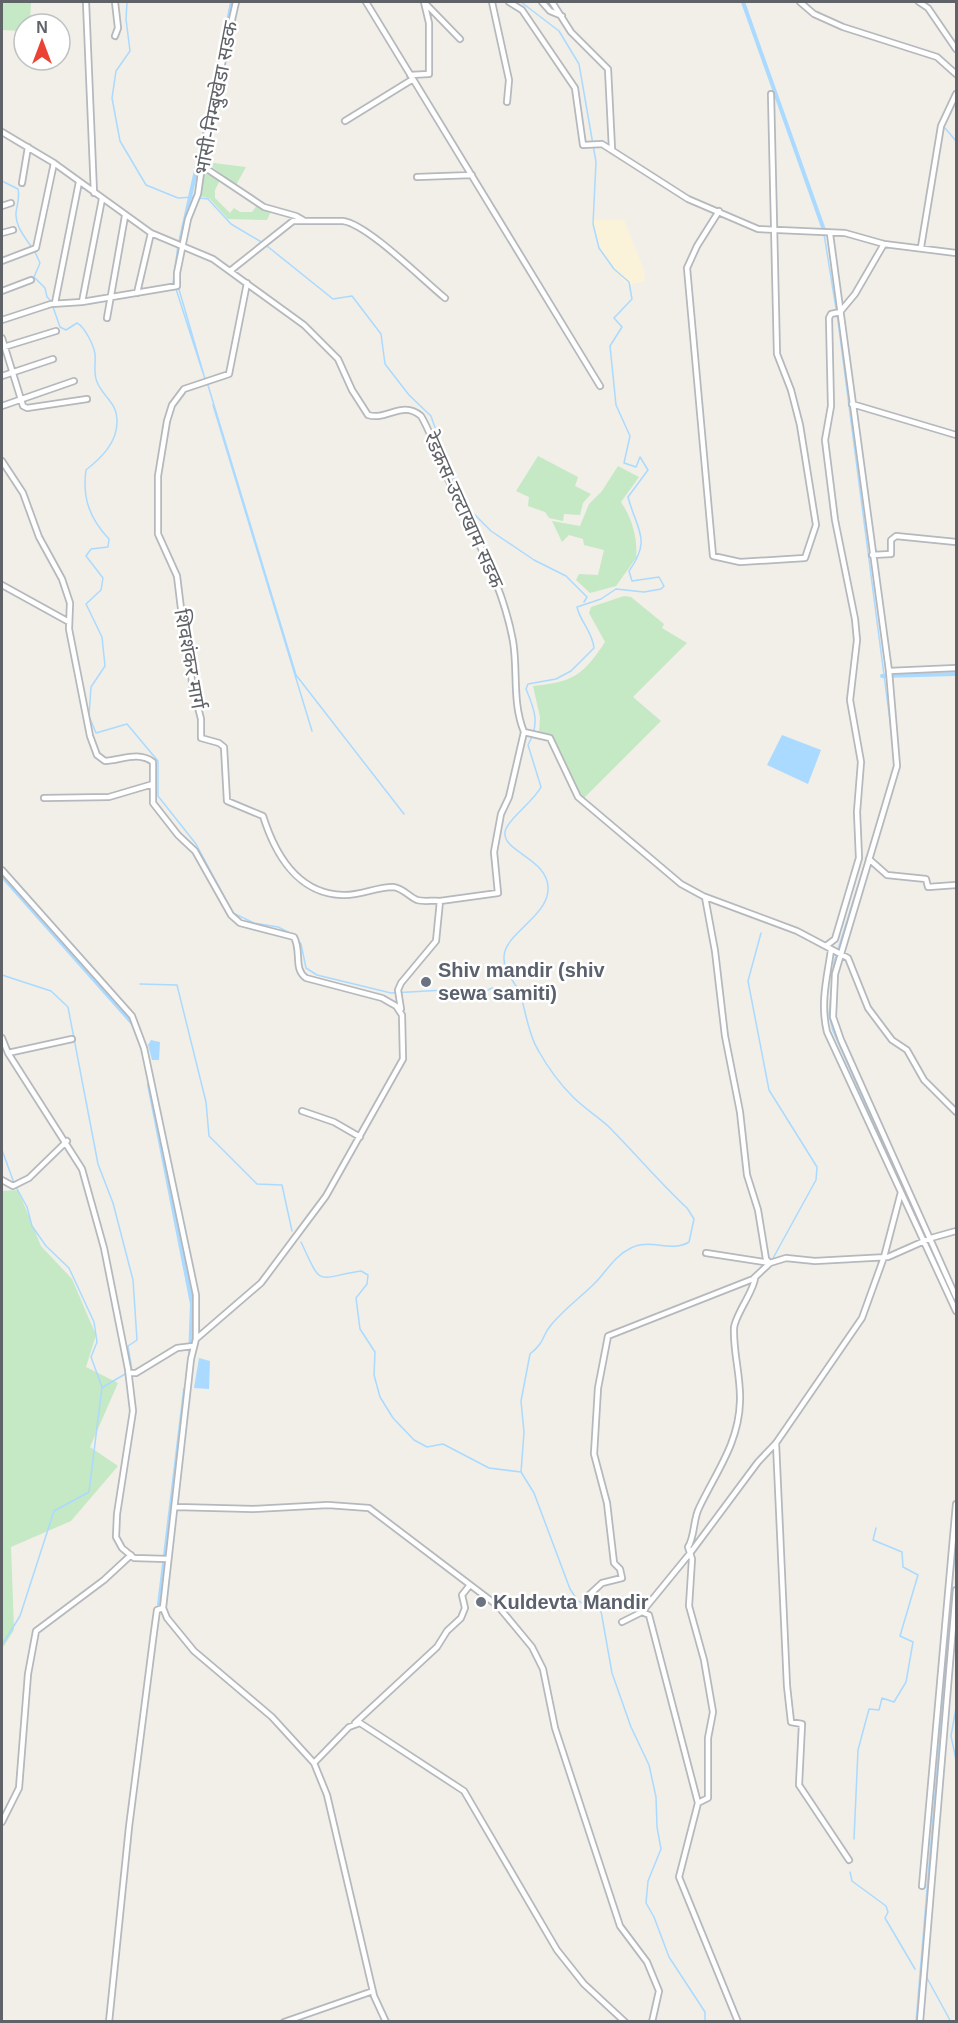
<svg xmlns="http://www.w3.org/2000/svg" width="958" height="2023" font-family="Arial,'Noto Sans Devanagari',sans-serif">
<rect width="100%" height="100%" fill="#f1efe8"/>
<path fill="#c5e8c5" d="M 2,2 L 31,2 L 30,24 L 24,24 L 24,31 L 2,30 Z
M 206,162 L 246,167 L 236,185 Z
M 204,167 L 221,178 L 215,190 L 215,198 L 230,213 L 234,208 L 240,212 L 252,212 L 257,205 L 271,211 L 267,220 L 228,219 L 210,199 L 201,196 Z
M 538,456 L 578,477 L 575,486 L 591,494 L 583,503 L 580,515 L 564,514 L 563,521 L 549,518 L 545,512 L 528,506 L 529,497 L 516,491 Z
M 618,466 L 639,477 L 621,502 C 632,518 638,539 636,558 L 616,586 L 590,593 L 576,580 L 579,574 L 598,575 L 604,550 L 584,545 L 583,539 L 569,535 L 562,542 L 552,521 L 580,526 L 589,504 L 602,491 Z
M 624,596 L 631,597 L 664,624 L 662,628 L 687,643 L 633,697 L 661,721 L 584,798 L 575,787 L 554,739 L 549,735 L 539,733 L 540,717 L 533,686 C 574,682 583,675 605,642 L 589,613 L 591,607 Z
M 18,1190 L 41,1246 L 72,1279 L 96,1335 L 86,1367 L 118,1383 L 90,1447 L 118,1466 L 71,1521 L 11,1547 L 14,1630 L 2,1649 L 2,1191 Z"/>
<path fill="#fbf3d9" d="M 591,220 L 624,220 L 644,270 L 645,281 L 628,285 C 603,258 600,255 591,220 Z"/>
<path fill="#aadaff" d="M 782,735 L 821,750 L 808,784 L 767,765 Z
M 151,1040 L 160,1042 L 159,1060 L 152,1060 L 148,1045 Z
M 199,1358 L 210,1361 L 209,1389 L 194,1388 Z"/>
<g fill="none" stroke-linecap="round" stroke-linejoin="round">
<path stroke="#aadaff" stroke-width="1.5" d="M 127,2 L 126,19 L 130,51 L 116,71 L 112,98 L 120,141 L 146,185 L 178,198 L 195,197
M 521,2 L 559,31 L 579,64 L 596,162 L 593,224 L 599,248 L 614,269 L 629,282 L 632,299 L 614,318 L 622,327 L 610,346 L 616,405 L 630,436 L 624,463 L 636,467 L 640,457 L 648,470 L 628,497 C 637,531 652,539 629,571 L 632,581 L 659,577 L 664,586 L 661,589 L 644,592 L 616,589 L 601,599 L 577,607 C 580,622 592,630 594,648 L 571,671 L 556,679 L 528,684 L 526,689 C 535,710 540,724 528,745 L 541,787 C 534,801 507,820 505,832 C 502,852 550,859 548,890 C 547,917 504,934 504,957 C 503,972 515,981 520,994 C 526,1011 528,1034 538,1050 C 547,1066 560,1084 573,1097 C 584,1108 597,1116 608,1126 C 635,1153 659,1182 687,1208 L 694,1219 L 689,1242 C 672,1253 649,1238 631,1248 C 614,1256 607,1271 595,1283 C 581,1297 564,1309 551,1325 C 541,1337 546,1341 530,1354 L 521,1401 L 524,1432 L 521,1472 L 534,1493 L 570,1589 L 578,1601 L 601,1611 L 612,1673 L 631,1727 L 649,1765 L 656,1797 L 657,1827 L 661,1849 L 648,1881 L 646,1903 L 654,1917 L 669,1957 L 705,2012 L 705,2022
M 945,128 L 956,141
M 2,181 L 18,189 C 20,198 17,204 16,213 C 15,226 25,237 32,248
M 200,198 L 208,199 L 231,224 L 263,243
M 824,234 L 838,321 L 894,752
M 267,246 L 333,299 L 352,296 L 381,334 L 385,364 L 409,395 L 431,416 L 448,466 L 469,509 L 491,531 L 534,560 L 566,576 L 587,597 L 584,602
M 35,252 L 40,263 L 34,277 L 45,288 L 47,297 L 52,302
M 178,286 L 205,379
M 176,289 L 203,373
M 53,307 L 60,327 L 66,330 L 77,323 C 85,327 94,346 95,354 C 96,363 93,372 97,382 C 103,397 118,403 117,422 C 117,443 101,458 86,470 C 82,498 90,519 109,539 L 108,547 L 91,549 L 86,556 L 103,578 L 101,590 L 86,604 L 102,637 L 105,666 L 91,687 L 89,716 L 96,733 L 127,724 L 158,761 L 158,796 L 196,844 L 233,913 L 254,923 L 278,927 L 294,935
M 207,382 L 296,675 L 404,814
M 213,405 L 312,731
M 893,770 L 895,760
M 882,809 L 834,962 L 829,1015 L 833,1031 L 863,1099 L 947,1282
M 761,933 L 748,981 L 769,1090 L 817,1167 L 816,1180 L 772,1260
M 297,939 L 301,944 L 306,968 L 317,975 L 391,993 L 445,990 L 480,994 L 492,988 L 521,996
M 2,975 L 51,991 L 68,1007 L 98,1164 L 113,1203 L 133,1280 L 137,1340 L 128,1346 L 132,1370 L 103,1387
M 140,984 L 177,985 L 206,1102 L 209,1136 L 257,1184 L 282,1185 L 292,1231
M 2,1150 L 14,1183
M 301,1242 C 323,1289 315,1278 361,1271 L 368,1275 L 367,1284 L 356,1298 L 360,1329 L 375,1352 L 374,1375 L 380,1397 L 393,1418 L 414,1440 L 427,1447 L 443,1444 L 489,1468 L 521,1472
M 954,1297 L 956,1302
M 2,1645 L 20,1616 L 54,1511 L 89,1492 L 102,1387 L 91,1357 L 97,1342 L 94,1322 L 69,1268 L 46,1246 L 32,1226 L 27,1207 L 16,1187
M 956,1708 L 951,1736 L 956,1760
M 956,1838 L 956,1863
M 854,1839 L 858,1750 L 869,1709 L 879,1710 L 882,1698 L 894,1702 L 906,1682 L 913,1642 L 900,1636 L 918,1575 L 903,1567 L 902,1552 L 873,1540 L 876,1528
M 850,1872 L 852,1881 L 886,1906 L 888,1912 L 885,1918 L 915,1969
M 927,1978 L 951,2022
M 916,2022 L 956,1540"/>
<path stroke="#aadaff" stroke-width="4" d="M 743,2 L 824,230
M 210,106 L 232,2
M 180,242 L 205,130
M 174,285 L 179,247
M 882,676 L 956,674
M 2,876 L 134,1025
M 149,1085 L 192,1304 L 190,1358
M 159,1605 L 185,1389"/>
<defs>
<path id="minor" d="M 86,2 L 94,193
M 115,2 L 118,28 L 115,36
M 366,2 L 600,386
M 424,2 L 460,39
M 492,2 L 509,80 L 507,102
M 509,2 L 522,10 L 575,88 L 583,145 L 602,144 L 688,199 L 758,229 L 845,233 L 884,244 L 956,253
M 542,2 L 550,11 L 562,16
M 552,2 L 571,32 L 608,69 L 612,149
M 800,2 L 814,14 L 843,27 L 937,57 L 956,74
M 919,2 L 928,8 L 956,49
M 410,75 L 429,74 L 429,23 L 424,2
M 345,121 L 413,79
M 2,132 L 54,163 L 151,233 L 213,259 L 304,325 L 338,359 L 352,390 L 368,415 C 387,421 402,400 421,416 C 433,436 439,461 450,483 C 474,537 502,581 513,641 C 518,671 512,703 524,732 L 550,738 L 578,797 L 681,884 L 703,896 L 797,931 L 848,958 L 868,1008 L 892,1040 L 907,1050 L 924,1080 L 956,1112
M 201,165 L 264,207 L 296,216 L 303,220
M 417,177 L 472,175
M 22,183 L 28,147
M 2,206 L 11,203
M 719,211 L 697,246 L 687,268 L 713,556 L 740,562 L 805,558 L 816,525 L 800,425 L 791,390 L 777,354 L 771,94
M 2,233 L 13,230
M 830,234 L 889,671 L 897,766 L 835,974 L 833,1017 L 841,1040 L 956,1297
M 921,247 L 941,126 L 956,94
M 2,261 L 36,248 L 54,163
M 230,271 L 293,221 L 343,221 C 367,224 423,280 445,298
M 247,283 L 229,374 L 184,389 L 172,405 L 167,421 L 158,476 L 158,534 L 177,576 L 183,625 L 189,644 L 192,684 L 201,719 L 201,738 L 219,743 L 224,747 L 227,801 L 263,816 C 275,854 298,894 343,895 C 359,896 376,887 393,887 C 403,888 408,896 417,900 C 424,902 433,900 440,901
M 2,291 L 31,280
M 137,293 L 151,233
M 82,302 L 102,199
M 55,303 L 79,182
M 107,318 L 125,216
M 2,320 L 51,304 L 82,302 L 177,286 L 177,273 L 188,219 L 198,194 L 207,130 L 236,2
M 2,338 L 23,406 L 27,408 L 87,399
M 4,347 L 56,331
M 2,376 L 53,359
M 852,404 L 956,435
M 2,406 L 74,381
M 2,461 L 23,493 L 39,537 L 62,579 L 70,603 L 69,629 L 90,736 L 97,755 L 105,761 C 122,760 138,751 153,762 L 153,803 L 178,835 L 195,851 L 231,915 L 240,923 L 294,937 C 302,952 293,969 306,978 L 382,998 L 396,1006 L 402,1015 L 403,1059 L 326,1196 L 261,1283 L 196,1339
M 872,555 L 891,554 L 891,540 L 896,536 L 956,542
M 2,585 L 69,622
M 889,671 L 956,668
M 44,798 L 109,797 L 153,784
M 869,859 L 887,875 L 926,879 L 928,887 L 956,885
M 2,870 L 132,1016 L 144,1048 L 196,1295 L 196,1339 L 191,1359 L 163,1608 L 167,1618 L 194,1651 L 272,1717 L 314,1763 L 327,1795 L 374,1996 L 386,2022
M 705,897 L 715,951 L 725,1036 L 740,1112 L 747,1175 L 758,1210 L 766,1259 L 770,1263 L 786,1258 L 815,1261 L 888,1257 L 931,1238 L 956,1231
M 826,946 L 835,939 L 859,858 L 857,812 L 861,762 L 850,700 L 857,640 L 855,619 L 835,520 L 825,440 L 831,406 L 829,318 L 831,314 L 840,312 L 855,294 L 884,244
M 831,950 C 827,978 820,1003 827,1032 L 956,1311
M 401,1009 L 398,990 L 401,983 L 436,941 L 440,901 L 498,893 L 494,852 L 501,814 L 509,797 L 524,732
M 2,1038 L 8,1053 L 82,1169 L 104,1248 L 128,1369 L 133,1411 L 117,1514 L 116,1537 L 122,1548 L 134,1558 L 168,1559
M 8,1053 L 72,1039
M 302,1111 L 334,1122 L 360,1137
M 2,1180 L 13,1186 L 29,1178 L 67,1141
M 706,1253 L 770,1263
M 129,1373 L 136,1373 L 177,1348 L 193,1346
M 776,1443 L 787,1686 L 791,1722 L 802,1724 L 799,1785 L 849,1860
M 176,1507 L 253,1509 L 328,1505 L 369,1508 L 498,1606 L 532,1647 L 543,1669 L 555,1728 L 620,1926 L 647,1962 L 659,1991 L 652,2022
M 588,1596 L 602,1583 L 622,1578 L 620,1569 L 614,1563 L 607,1503 L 594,1454 L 598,1388 L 608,1336 L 753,1279 L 770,1263
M 642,1612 L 649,1615 L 698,1803 L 679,1877 L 738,2022
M 622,1622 L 642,1612 L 691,1552 L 758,1462 L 776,1443 L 862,1318 L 884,1257 L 901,1192
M 355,1723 L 437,1647 L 447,1631 L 461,1618 L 465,1608 L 462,1595 L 470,1585
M 314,1763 L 349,1727 L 360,1723 L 464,1791 L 557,1950 L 584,1984 L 625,2022
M 698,1803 L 708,1798 L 708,1738 L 713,1712 L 704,1660 L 689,1606 L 692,1559 L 688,1547 C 695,1536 693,1520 699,1508 C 716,1472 739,1443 740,1401 C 741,1377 733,1352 734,1328 C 735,1315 754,1291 755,1278
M 2,1822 L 19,1788 L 28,1674 L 36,1631 L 104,1580 L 131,1555
M 922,1886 L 956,1504
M 109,2022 L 129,1827 L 154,1632 L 157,1610 L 163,1608
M 284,2022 L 373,1991
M 920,2022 L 956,1590"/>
</defs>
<use href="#minor" stroke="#b5b8bc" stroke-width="8"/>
<use href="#minor" stroke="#fff" stroke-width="4.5"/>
</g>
<g fill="#6b7280" stroke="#fff" stroke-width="2">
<circle cx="426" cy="982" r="6"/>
<circle cx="481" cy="1602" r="6"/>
</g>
<g text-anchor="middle" stroke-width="5" stroke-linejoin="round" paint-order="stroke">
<g font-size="20" fill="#5f6368" stroke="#fff">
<text transform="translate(216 98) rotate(-79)" y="7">भांसी-निम्बुखेडा सडक</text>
<text transform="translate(464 510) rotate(66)" y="7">रेडक्रस-उल्टाखाम सडक</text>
<text transform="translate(190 659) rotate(80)" y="7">शिवशंकर मार्ग</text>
</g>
<g font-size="20" font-weight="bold" fill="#5b616d" stroke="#fff" text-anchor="start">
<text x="438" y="977">Shiv mandir (shiv<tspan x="438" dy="23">sewa samiti)</tspan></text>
<text x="493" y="1609">Kuldevta Mandir</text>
</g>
</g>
<rect width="958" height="2023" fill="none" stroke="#5f6368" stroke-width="6"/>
<g transform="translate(42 42)"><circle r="28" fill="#ffffff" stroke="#bfc1c3" stroke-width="1.5"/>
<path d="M0-4.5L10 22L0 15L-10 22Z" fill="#ea4335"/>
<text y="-9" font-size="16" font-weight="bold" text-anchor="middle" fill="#5f6368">N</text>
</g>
</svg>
